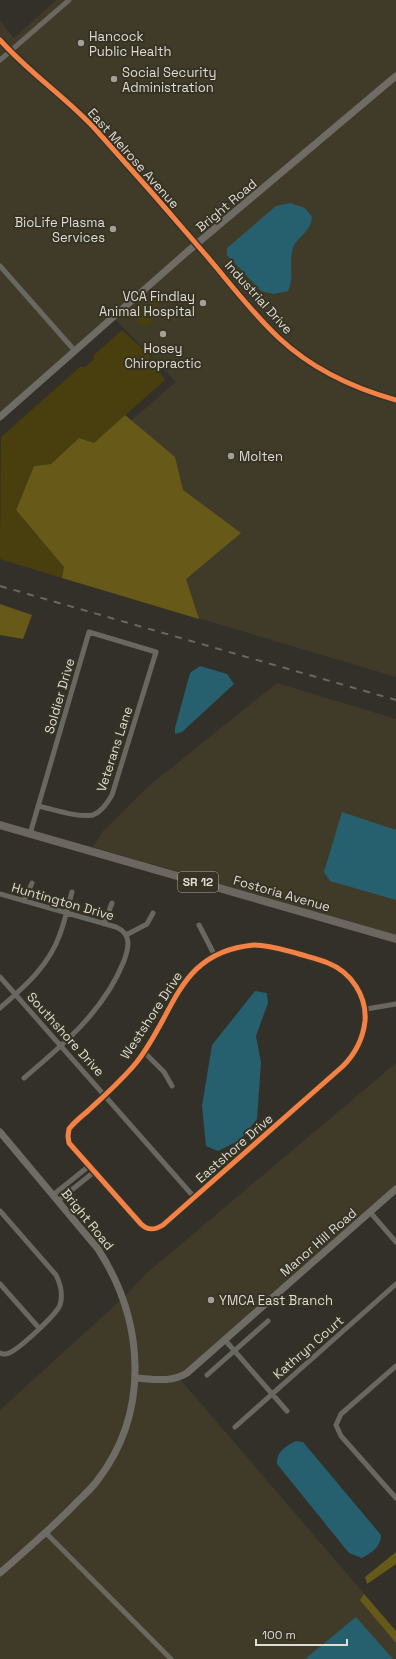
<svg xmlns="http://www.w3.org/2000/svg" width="396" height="1659" font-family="'Space Grotesk',sans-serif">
<rect width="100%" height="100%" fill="#323029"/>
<path fill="#403b29" d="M 56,0 L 396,0 L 396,677 L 0,559 L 0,526 L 140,413 L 176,382 L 113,317 L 0,417 L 0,21 L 14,38 Z
M 277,683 L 396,719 L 396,935 L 93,847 L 103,831 L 150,785 Z
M 396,1063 L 396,1189 L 179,1378 L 396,1631 L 396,1659 L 0,1659 L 0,1410 L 123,1298 L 148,1272 Z"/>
<path fill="#483e0e" d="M 154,296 L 161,302 L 156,308 L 158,315 C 154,320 149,327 142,326 L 132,315 Z
M 122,330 L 150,356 L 165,380 L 94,443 L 79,438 L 51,464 L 34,466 L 16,510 L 64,567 L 62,578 L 0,559 L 1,437 L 80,367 L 85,367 L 94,359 L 94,355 Z"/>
<path fill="#675a18" d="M 125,415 L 175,457 L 183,490 L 241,533 L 186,579 L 199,619 L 62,578 L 64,567 L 16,510 L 34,466 L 51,464 L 79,438 L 94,443 Z
M 0,604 L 32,615 L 23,639 L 0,635 Z
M 396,1552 L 396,1564 L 367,1584 L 365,1577 Z
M 364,1594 L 396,1631 L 396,1643 L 360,1600 Z"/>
<path fill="#26606e" d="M 290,203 L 305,208 L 312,217 C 310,234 298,235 293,248 C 288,263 295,277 288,291 L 274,294 L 261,291 L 227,255 L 227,248 L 276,206 Z
M 200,666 L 227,674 L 234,684 L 182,732 L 175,734 L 175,728 L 190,673 Z
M 342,812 L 396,830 L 396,900 L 330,881 L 324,872 Z
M 255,991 L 267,993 L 268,1003 L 256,1036 L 261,1063 L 257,1119 L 240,1140 L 218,1151 L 206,1146 L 202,1106 L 212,1045 Z
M 296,1441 L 303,1442 L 381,1535 C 381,1547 371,1553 362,1558 L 349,1553 L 277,1464 C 276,1452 286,1446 296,1441 Z
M 356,1617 L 393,1659 L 305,1659 Z"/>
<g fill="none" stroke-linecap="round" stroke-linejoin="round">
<path stroke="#686760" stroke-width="5" d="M 0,40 C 26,69 59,93 87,121 C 126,159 160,203 196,244
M 0,60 L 69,0
M 0,266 L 75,351
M 30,834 L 89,632 L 156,652 L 112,795 C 108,802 102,812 93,815 C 78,818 53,809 38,806
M 0,894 L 116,927 C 132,934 129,947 124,961 C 104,1011 64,1044 24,1078
M 24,901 L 32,883
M 104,924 L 112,903
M 199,925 L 215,956
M 126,935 L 147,924 L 153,913
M 254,945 C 270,945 284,950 299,954 C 309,957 319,959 328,963 C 351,972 367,996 365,1021 C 363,1039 356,1053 343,1066 L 163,1225 C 155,1230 148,1231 141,1224 L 69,1143 L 68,1136 L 69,1129 C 74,1122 82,1116 89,1110 C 105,1095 122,1080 136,1063 C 176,1013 177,952 254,945 Z
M 0,977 L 194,1197
M 0,1008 C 24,987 49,966 60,934 C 65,921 68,906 72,892
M 366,1009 L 396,1004
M 144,1052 L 164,1072 L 172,1086
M 53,1195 L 89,1166
M 58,1201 L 94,1172
M 0,1211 L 56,1275 C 61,1285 63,1295 60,1305 C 56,1315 19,1349 9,1353 C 5,1355 3,1354 0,1353
M 370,1212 L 396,1242
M 0,1284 L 39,1328
M 225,1340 L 287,1411
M 396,1366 L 341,1414 L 336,1425 L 341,1436 L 396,1498
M 207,1375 L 268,1321
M 235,1427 L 396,1284
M 46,1533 L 171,1659"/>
<path stroke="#6e6c65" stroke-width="7" d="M 196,244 C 224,275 248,310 279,338 C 312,369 353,388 396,400
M 0,417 L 187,252 L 396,76
M 0,1132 L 98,1249 C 144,1320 151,1411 97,1481 C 91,1489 83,1496 76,1503 C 52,1528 26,1550 0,1573
M 135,1378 C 153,1379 171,1383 187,1373 L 396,1189"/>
<path stroke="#6c6660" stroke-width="8" d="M 0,825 L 396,939"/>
<path stroke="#686760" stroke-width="2" stroke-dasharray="7 7" stroke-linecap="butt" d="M 0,586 L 396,700"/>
<defs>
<path id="cycleway" d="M 0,40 C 29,73 67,98 97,131 C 134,172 170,213 205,254 C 229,282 252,313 279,338 C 312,369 353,388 396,400
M 254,945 C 270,945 284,950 299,954 C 309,957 319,959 328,963 C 351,972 367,996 365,1021 C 363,1039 356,1053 343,1066 L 163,1225 C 155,1230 148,1231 141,1224 L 69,1143 L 68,1136 L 69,1129 C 74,1122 82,1116 89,1110 C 105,1095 122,1080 136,1063 C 176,1013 177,952 254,945 Z"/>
</defs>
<use href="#cycleway" stroke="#363325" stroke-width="8"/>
<use href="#cycleway" stroke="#f48246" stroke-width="5"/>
</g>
<g fill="#a2a098" stroke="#363325" stroke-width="1.5">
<circle cx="81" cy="43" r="4"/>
<circle cx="114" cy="79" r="4"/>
<circle cx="113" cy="229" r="4"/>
<circle cx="203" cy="303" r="4"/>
<circle cx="163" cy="334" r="4"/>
<circle cx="231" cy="456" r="4"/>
<circle cx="211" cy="1300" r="4"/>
</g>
<g text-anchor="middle" stroke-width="4" stroke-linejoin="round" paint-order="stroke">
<rect fill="#363325" stroke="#aca99f" stroke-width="1" x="178" y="872" width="40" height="20" rx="3"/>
<g font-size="12" font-weight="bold" fill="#dedcd3">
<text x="198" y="886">SR 12</text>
</g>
<g font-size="13" fill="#dedcd3" stroke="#363325" text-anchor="start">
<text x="89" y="41">Hancock<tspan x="89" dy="15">Public Health</tspan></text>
<text x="122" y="77">Social Security<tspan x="122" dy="15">Administration</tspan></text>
<text x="105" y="227" text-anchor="end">BioLife Plasma<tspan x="105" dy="15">Services</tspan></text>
<text x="195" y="301" text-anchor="end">VCA Findlay<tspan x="195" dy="15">Animal Hospital</tspan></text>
<text x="163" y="353" text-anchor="middle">Hosey<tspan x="163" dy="15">Chiropractic</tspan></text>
<text x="239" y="461">Molten</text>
<text x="219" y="1305">YMCA East Branch</text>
</g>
<g font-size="13" fill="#dedcd3" stroke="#363325">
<text transform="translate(134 158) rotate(48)" y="5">East Melrose Avenue</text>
<text transform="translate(226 205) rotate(-40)" y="5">Bright Road</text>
<text transform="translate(259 297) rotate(48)" y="5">Industrial Drive</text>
<text transform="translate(59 696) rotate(-74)" y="5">Soldier Drive</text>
<text transform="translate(114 749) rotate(-72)" y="5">Veterans Lane</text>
<text transform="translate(282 893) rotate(16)" y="5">Fostoria Avenue</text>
<text transform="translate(63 901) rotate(16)" y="5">Huntington Drive</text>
<text transform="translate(151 1015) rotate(-57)" y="5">Westshore Drive</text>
<text transform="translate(66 1034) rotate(48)" y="5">Southshore Drive</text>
<text transform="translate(234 1148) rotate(-41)" y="5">Eastshore Drive</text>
<text transform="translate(88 1219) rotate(51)" y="5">Bright Road</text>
<text transform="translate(318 1242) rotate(-41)" y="5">Manor Hill Road</text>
<text transform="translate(308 1347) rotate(-41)" y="5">Kathryn Court</text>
</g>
</g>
<path d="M256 1639v6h91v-6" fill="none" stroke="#dedcd3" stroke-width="2"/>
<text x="262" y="1639" font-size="12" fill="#dedcd3" stroke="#363325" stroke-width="3" paint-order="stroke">100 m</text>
</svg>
